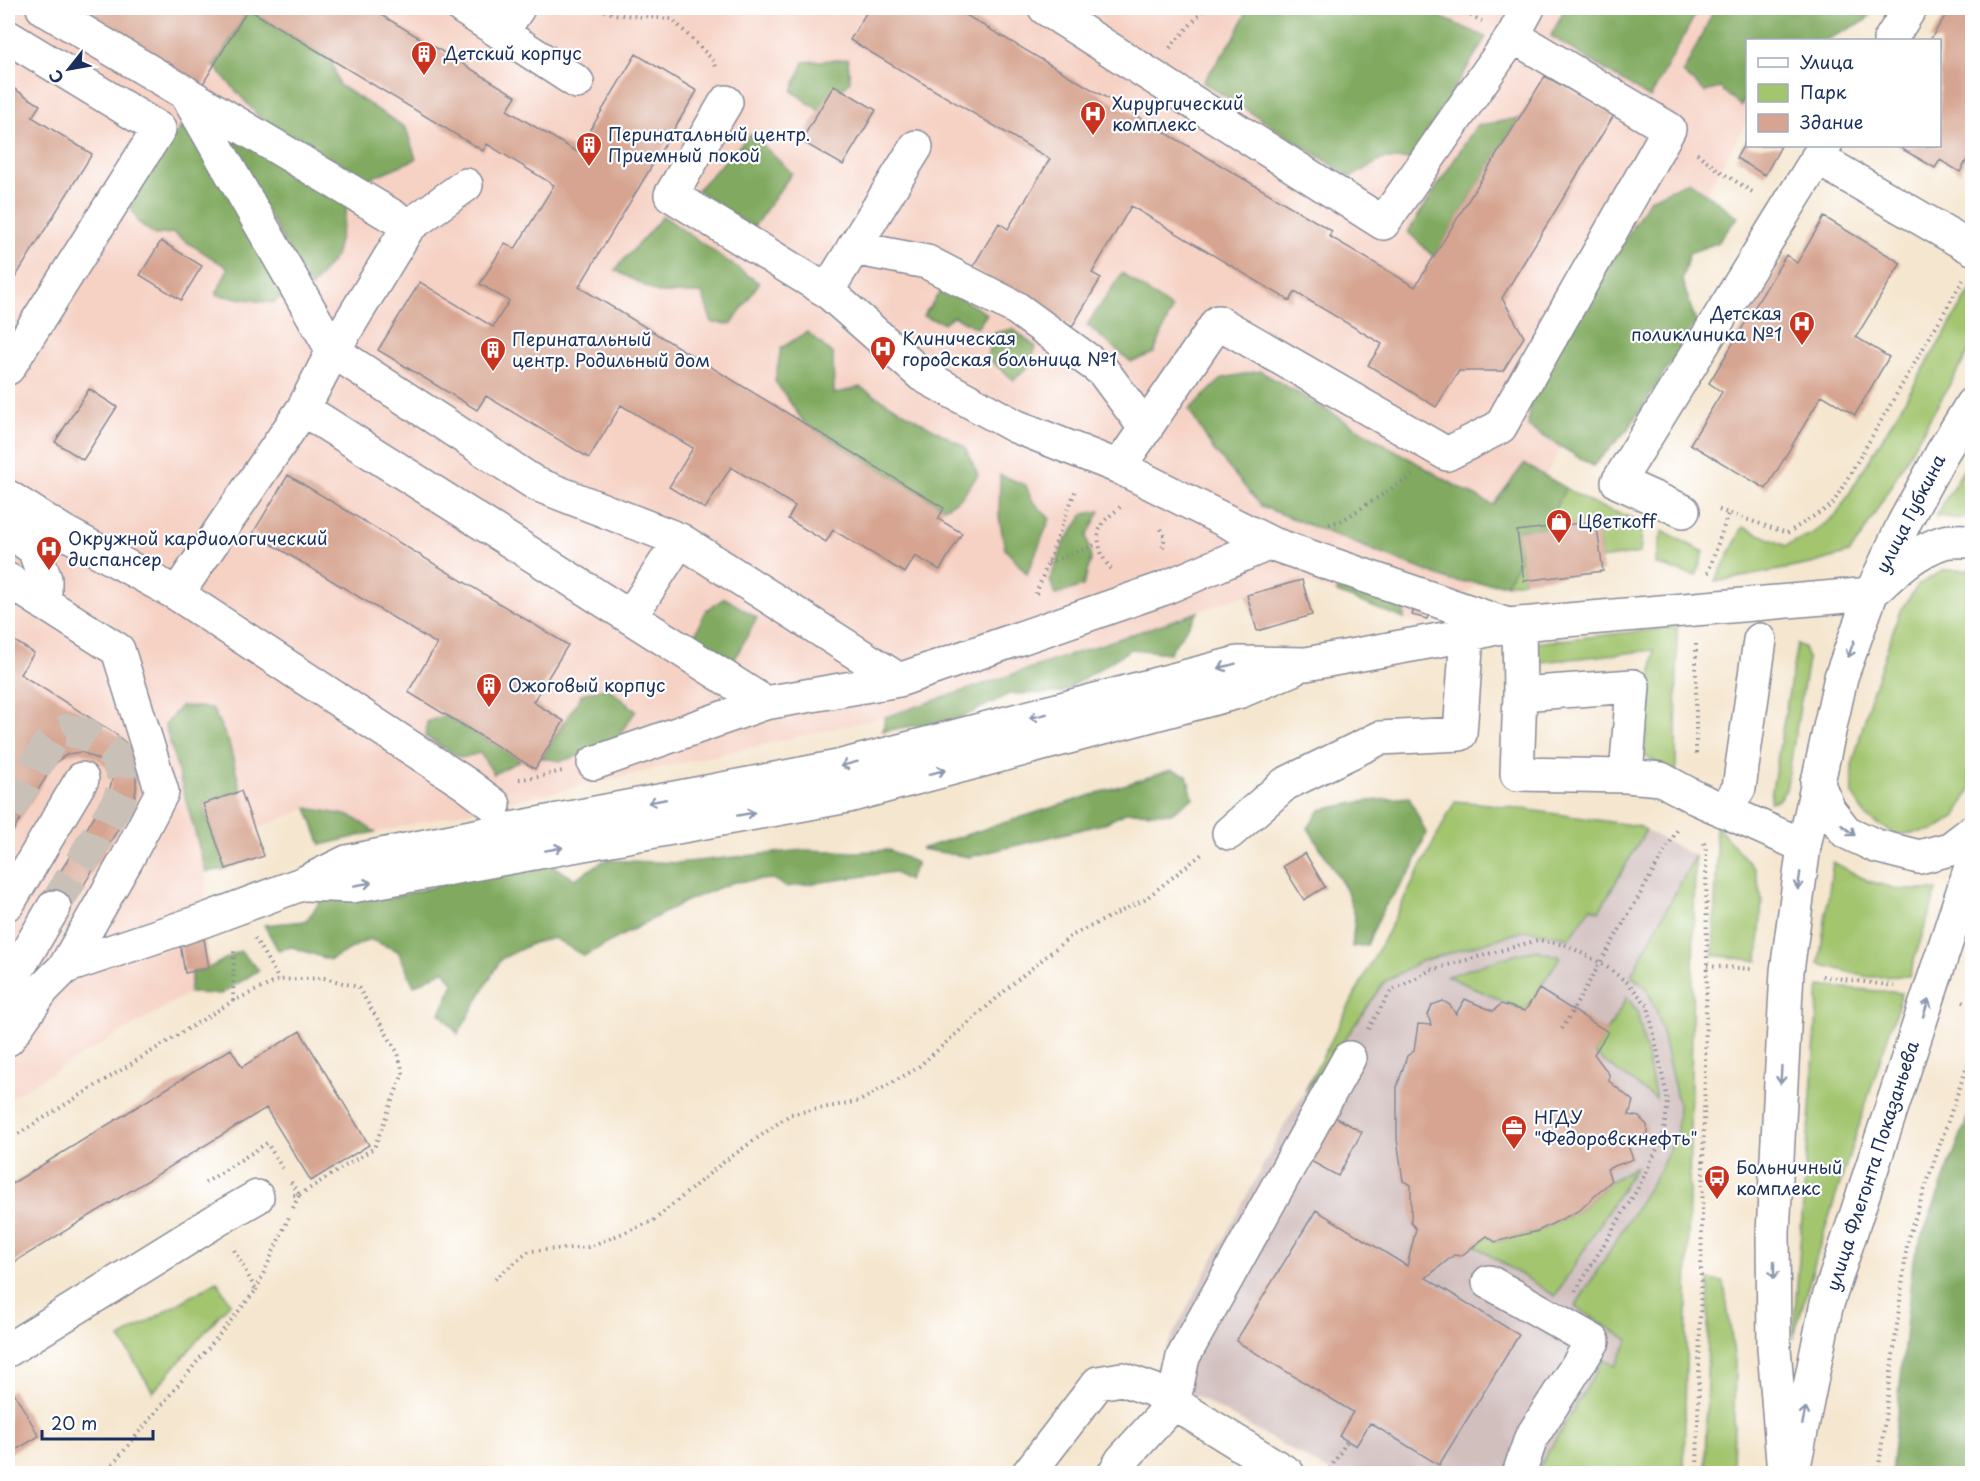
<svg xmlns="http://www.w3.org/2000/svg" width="1980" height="1481" font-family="'Playpen Sans',sans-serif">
<rect width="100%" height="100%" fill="#fff"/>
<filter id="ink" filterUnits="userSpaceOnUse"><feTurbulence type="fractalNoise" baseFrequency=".0167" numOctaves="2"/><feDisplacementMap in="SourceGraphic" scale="12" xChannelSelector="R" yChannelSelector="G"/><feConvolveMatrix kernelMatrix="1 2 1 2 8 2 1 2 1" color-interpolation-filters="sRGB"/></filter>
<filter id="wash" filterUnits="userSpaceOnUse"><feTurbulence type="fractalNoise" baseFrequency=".008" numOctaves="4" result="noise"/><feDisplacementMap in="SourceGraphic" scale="24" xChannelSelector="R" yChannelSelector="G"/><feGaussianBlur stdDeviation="1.35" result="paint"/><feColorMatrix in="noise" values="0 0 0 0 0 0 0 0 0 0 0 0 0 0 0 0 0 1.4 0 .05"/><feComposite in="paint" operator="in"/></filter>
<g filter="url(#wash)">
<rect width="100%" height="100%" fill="#f5e6cf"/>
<path fill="#f6d2c4" d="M 8,8 L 1816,8 L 1796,40 L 1748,40 L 1747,121 L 1490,574 L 1425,627 L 1302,580 L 1247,595 L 885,717 L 321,845 L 307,808 L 255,830 L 264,856 L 226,869 L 206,872 L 204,939 L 213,984 L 189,993 L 8,1099 Z"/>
<path fill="#d1bfbe" d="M 1455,801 L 1488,804 L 1638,826 L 1695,856 L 1684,1473 L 1332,1473 L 1153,1372 L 1285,1124 L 1305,1091 Z"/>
<path fill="#a2c56e" stroke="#5e7a66" stroke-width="1.5" d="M 1972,288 L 1972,346 L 1860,539 L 1849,553 L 1811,564 L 1715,582 L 1743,527 L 1786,546 L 1813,533 L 1837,514 Z
M 1972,455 L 1972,520 L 1936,516 Z
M 1545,476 L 1593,504 L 1643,522 L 1640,553 L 1601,559 L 1596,521 L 1518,531 L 1524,581 L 1506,584 L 1478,583 L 1490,573 Z
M 1662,531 L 1704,552 L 1696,576 L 1655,564 Z
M 1944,570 L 1972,570 L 1972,785 L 1956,816 L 1934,830 L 1897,835 L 1867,818 L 1853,795 L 1852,766 L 1872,693 L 1899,613 L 1918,585 Z
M 1677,627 L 1676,772 L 1644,756 L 1654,650 L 1534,663 L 1534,643 Z
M 1797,644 L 1804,647 L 1808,659 L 1786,790 L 1778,800 L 1770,802 Z
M 1455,801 L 1488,804 L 1638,826 L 1646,830 L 1599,911 L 1591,907 L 1570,938 L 1527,930 L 1419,962 L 1384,982 L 1340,1047 L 1305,1091 Z
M 1715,825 L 1755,869 L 1762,899 L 1758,961 L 1713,955 L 1717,857 Z
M 1695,856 L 1684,1473 L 1535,1474 L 1603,1360 L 1615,1366 L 1629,1340 L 1575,1307 L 1660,1169 L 1677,1133 L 1678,1103 L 1657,1012 L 1646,987 L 1631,975 Z
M 1833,862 L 1868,881 L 1901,890 L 1937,890 L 1909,976 L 1867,977 L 1819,964 Z
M 1537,950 L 1560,957 L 1525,1011 L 1447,976 L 1510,956 Z
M 1819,986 L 1902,993 L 1821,1242 L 1793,1339 Z
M 1627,997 L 1637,1011 L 1656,1099 L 1594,1054 Z
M 1636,1166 L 1555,1296 L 1475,1246 L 1487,1236 L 1496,1242 L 1539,1231 L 1580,1210 L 1611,1181 Z
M 1709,1280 L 1724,1282 L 1735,1362 L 1733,1473 L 1705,1473 Z
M 217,1281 L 230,1303 L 153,1392 L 120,1338 Z"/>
<path fill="#81aa61" stroke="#4e6c60" stroke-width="1.5" d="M 1248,8 L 1420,8 L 1486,37 L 1411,159 L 1383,159 L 1351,177 L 1203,82 L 1236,35 Z
M 1565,8 L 1699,8 L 1650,98 L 1551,36 Z
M 1715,8 L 1875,8 L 1865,21 L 1826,40 L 1786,40 L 1779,38 L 1776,40 L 1748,40 L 1747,95 L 1741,106 L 1720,88 L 1705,92 L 1683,73 Z
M 248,9 L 331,59 L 339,85 L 406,128 L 416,159 L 366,180 L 266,125 L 214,66 Z
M 848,59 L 850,81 L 821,112 L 792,91 L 804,62 Z
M 1519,118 L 1434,257 L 1408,232 L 1476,126 Z
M 186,119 L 285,295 L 273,303 L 216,295 L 228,268 L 173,233 L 155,235 L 138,222 L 130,205 Z
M 751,134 L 792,173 L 753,228 L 697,190 Z
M 247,136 L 348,203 L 335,257 L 311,288 L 229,145 Z
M 1689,181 L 1738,217 L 1717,243 L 1689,253 L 1682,280 L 1696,323 L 1629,428 L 1593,466 L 1528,427 L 1530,392 L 1650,199 Z
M 663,216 L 759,283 L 732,324 L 712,323 L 702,293 L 658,293 L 615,270 Z
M 1122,273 L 1172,309 L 1154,353 L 1131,362 L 1087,325 Z
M 943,288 L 987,314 L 977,328 L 953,316 L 944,323 L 923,316 Z
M 1013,329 L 1036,347 L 1028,367 L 1014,380 L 987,358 L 995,333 Z
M 807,332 L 833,354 L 834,394 L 860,387 L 965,447 L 978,475 L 960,499 L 944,508 L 805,424 L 775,381 L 781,348 Z
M 1260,371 L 1456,486 L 1493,505 L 1524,464 L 1566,488 L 1545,528 L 1518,531 L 1521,558 L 1506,584 L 1451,581 L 1261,506 L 1213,449 L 1189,410 L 1223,378 Z
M 1000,475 L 1026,485 L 1031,499 L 1050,519 L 1027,574 L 1005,549 L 999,517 Z
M 1100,511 L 1087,536 L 1091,560 L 1083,586 L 1055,595 L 1050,580 L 1064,543 L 1084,514 Z
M 1337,575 L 1404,599 L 1404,619 L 1337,593 Z
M 725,598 L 757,618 L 734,660 L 695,635 L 706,610 Z
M 1198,612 L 1169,653 L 1131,649 L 1061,693 L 1009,694 L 961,718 L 883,731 L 885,717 Z
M 607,687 L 636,711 L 611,746 L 561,761 L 542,758 L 582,694 Z
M 181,706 L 212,708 L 229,743 L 241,791 L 203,804 L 226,869 L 206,872 L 165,725 Z
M 444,715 L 521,760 L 494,774 L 480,753 L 461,758 L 425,736 L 427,722 Z
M 1171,770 L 1187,775 L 1193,798 L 1171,813 L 1127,812 L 1103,824 L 969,857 L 921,849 Z
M 1409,797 L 1426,833 L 1413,868 L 1383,909 L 1367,945 L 1352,947 L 1355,916 L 1347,891 L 1308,828 L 1320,810 L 1360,802 Z
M 307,808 L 351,816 L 375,832 L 321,845 Z
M 804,850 L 856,852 L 889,850 L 917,863 L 908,881 L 894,872 L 786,887 L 773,879 L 734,882 L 686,901 L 584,956 L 554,938 L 533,943 L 501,959 L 458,1034 L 440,1013 L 454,984 L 444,970 L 414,986 L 398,951 L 369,939 L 330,960 L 292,947 L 278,950 L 264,925 L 306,921 L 323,898 L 385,899 L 543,860 L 575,879 L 605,860 L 678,863 Z
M 240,951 L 259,970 L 221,994 L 189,993 L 192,972 L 209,968 Z
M 1972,1106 L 1972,1473 L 1891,1473 L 1913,1260 Z"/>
<g id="blocks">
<path fill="#d6a490" d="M 69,8 L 370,8 L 516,96 L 507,110 L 577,152 L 636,54 L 697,91 L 579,287 L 944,508 L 938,519 L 962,533 L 940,570 L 915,556 L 905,573 L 833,530 L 826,542 L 788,519 L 795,506 L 731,467 L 705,509 L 669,487 L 693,448 L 621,405 L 589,458 L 486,396 L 477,410 L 378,350 L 420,282 L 493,327 L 509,301 L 480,284 L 505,243 L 515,249 L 554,185 L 487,144 L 483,151 L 248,9 L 201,87 Z
M 869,8 L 954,8 L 1332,231 L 1329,236 L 1415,287 L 1545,76 L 1614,115 L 1502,298 L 1524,337 L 1503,371 L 1459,371 L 1436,407 L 1368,365 L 1382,344 L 1295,292 L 1290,301 L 1131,206 L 1092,273 L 1101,278 L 1072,327 L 972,268 L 999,223 L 1008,229 L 1050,159 L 850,40 Z
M 1950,8 L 1972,8 L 1972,150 L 1960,172 L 1940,160 L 1935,168 L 1897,146 L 1940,146 L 1940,40 L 1930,40 Z
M 8,85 L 40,105 L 32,117 L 92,154 L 8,289 Z
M 834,85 L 876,110 L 843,165 L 801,141 Z
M 1748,138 L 1748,146 L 1781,146 L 1765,175 L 1736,158 Z
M 1824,217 L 1901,263 L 1856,337 L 1889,357 L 1855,415 L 1822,395 L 1766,489 L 1690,444 L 1722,392 L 1709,383 L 1786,255 L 1797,263 Z
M 161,241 L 202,266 L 181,300 L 140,275 Z
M 89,389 L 117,407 L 83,460 L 55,442 Z
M 288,475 L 568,645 L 533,702 L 564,721 L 535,769 L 408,692 L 437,644 L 253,533 Z
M 1596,521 L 1603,571 L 1524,581 L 1517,531 Z
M 1302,580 L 1312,615 L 1257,631 L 1247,595 Z
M 1416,603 L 1431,607 L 1427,619 L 1412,615 Z
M 8,637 L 34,653 L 20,674 L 113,732 L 126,743 L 136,770 L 136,790 L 133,805 L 66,914 L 43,900 L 108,794 L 112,781 L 107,767 L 97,759 L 82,752 L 67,754 L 54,764 L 8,839 Z
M 241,791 L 264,856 L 226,869 L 203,804 Z
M 1305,853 L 1325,887 L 1304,900 L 1283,866 Z
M 204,939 L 209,968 L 185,973 L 180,944 Z
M 1539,989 L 1608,1032 L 1594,1054 L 1609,1074 L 1609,1081 L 1633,1101 L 1629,1115 L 1639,1117 L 1647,1125 L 1647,1134 L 1637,1141 L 1627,1143 L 1633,1159 L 1607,1169 L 1611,1181 L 1580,1210 L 1538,1231 L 1495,1242 L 1487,1236 L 1461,1256 L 1454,1255 L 1426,1278 L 1519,1335 L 1439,1465 L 1370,1423 L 1356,1446 L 1339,1436 L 1353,1412 L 1236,1341 L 1316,1210 L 1407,1266 L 1416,1229 L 1411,1223 L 1411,1185 L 1403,1181 L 1397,1139 L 1397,1087 L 1407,1056 L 1414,1051 L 1418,1024 L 1431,1025 L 1428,1015 L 1432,1005 L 1443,1001 L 1450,1005 L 1456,1014 L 1465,999 L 1493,1011 L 1501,1004 L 1525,1011 Z
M 300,1031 L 369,1145 L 311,1181 L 266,1108 L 8,1266 L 8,1186 L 231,1049 L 242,1067 Z
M 1333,1116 L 1362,1132 L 1338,1176 L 1309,1160 Z
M 12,1389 L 39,1436 L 9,1454 L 8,1450 L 8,1392 Z"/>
</g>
</g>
<g filter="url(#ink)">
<use href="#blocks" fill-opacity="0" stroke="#888a96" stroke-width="1.5"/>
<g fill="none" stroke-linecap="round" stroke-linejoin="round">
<path stroke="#c9c1b8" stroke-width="33" stroke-dasharray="33 16" stroke-linecap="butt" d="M 8,810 L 53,737 L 68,730 L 86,734 L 116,756 L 123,775 L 123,788 L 119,800 L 54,907"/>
<defs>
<path id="minor" d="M 43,8 L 409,226
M 463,8 L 577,82
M 1045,8 L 1383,223 L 1513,36 L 1528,8
M 502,32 L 518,8
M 8,37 L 159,129 L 8,368
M 1890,40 L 1910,8
M 185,92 L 333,351 L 536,484 L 680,540 L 899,680
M 726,102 L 671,195 L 827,291 L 922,375 L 1015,426 L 1119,467 L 1270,543 L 1508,625
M 1817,158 L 1972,248
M 853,248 L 927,262 L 1016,308 L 1103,371 L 1146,429
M 827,291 L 916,147
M 303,409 L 765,703 L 899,680 L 1162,589 L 1270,543
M 1119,467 L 1218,322 L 1447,454 L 1500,427 L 1669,129 L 1513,36
M 8,497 L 62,531 L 177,594 L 466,784 L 494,805
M 1683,511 L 1618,482 L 1825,146
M 8,530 L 34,549 L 45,579 L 45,604
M 8,580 L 118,650 L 162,792 L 127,859 L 65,967 L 43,989 L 8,1039
M 177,594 L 303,409 L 333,351 L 409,226 L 466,185
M 630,617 L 680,540
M 1519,624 L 1520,694
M 594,763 L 765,703
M 1626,776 L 1633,686 L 1520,694 L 1517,774 L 1626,776 L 1661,779 L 1696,798 L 1804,846
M 1724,811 L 1739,788 L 1760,640
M 1229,833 L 1285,784 L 1380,738 L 1460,734 L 1467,635
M 306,884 L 352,886 L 848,796 L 1241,691 L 1293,669
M 8,903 L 82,779
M 65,967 L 205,920 L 304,883 L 347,862 L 506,830 L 838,767 L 1238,663 L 1306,664 L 1467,635 L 1508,625 L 1871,594
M 8,985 L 54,907
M 1489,1282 L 1593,1341 L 1531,1438 L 1519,1474
M 8,1350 L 217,1220 L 257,1197
M 1028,1474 L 1098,1383 L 1122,1379 L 1153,1390 L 1288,1474
M 1114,1474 L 1122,1460 L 1173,1404 L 1183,1357 L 1349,1058"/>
<path id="major" d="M 1878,587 C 1897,569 1918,550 1944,542 C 1953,540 1964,541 1972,541
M 1817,782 L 1829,810 L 1846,832 L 1876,846 L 1919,857 L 1950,849 L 1972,832
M 1794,1466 L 1826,1307 L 1972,864
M 1784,1474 L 1774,1348 L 1773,1233 L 1787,971 L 1804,846 L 1841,677 L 1871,594 L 1904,523 L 1942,453 L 1972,404"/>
</defs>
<use href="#minor" stroke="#888a96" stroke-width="36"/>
<use href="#major" stroke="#888a96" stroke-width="36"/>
<path stroke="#888a96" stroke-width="4" stroke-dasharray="1.5 4.5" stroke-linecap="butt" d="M 599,8 L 613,14 L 672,19 L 714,61 L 717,70
M 1454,8 L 1482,21
M 1170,48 L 1205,8
M 1697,153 L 1718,170 L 1754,193
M 1719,510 L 1787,533 L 1832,505 L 1963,280
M 1329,524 L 1341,521 L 1413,475
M 1161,529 L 1165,537 L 1162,550
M 1048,563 L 1098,544
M 1111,569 C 1101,558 1094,538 1102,524 C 1106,518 1115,512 1120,507
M 1708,573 L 1728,514
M 1036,594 L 1076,489
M 1696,644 L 1696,757
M 519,779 L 534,778 L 562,771
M 255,938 L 279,980
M 1707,966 L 1752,969
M 1822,976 L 1894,986
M 233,1001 L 234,948
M 1963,1001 L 1972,1005
M 1368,1029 L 1391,991 L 1431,970 L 1538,940 L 1566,945 L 1601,963 L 1628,983 L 1648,1006 L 1668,1102 L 1663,1137 L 1637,1190 L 1575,1292
M 1562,1029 L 1679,827
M 8,1140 L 233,1001 L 279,980 L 324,978 L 358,987 L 398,1053 L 403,1073 L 374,1148 L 299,1195 L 290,1195
M 291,1182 L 299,1195
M 205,1183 L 267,1143 L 284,1171
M 293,1208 L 299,1195
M 495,1279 L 529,1251 L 588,1247 L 653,1221 L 721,1164 L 791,1114 L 860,1101 L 916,1069 L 1015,982 L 1071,936 L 1144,900 L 1202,854
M 256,1290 L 289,1217
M 105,1474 L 256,1290 L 234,1250
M 1327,1474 L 1347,1441
M 1697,1474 L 1707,966 L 1706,851 L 1704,842
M 1878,1474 L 1908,1238 L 1972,1051"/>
<use href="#minor" stroke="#fff" stroke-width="33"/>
<use href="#major" stroke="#fff" stroke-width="33"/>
</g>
<defs><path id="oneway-shaft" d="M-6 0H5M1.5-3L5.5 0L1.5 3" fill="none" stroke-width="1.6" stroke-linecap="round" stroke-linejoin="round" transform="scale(1.5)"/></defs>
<g stroke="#8d97ae">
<use href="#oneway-shaft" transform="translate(1851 649) rotate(110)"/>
<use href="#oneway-shaft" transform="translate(1227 666) rotate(165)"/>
<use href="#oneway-shaft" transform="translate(1038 716) rotate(166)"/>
<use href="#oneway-shaft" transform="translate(849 764) rotate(165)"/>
<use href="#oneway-shaft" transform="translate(937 772) rotate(-15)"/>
<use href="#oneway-shaft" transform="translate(657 801) rotate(169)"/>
<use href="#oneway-shaft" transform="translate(746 814) rotate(-10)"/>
<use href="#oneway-shaft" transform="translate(1848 830) rotate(38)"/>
<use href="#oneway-shaft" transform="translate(554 849) rotate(-10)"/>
<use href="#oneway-shaft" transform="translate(1799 881) rotate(98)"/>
<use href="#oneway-shaft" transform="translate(363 884) rotate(-10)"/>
<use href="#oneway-shaft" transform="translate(1926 1008) rotate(-71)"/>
<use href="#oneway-shaft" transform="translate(1781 1075) rotate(93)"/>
<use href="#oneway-shaft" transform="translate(1774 1270) rotate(90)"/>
<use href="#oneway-shaft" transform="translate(1804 1416) rotate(-79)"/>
</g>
</g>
<defs>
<symbol id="building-pin" viewBox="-11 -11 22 30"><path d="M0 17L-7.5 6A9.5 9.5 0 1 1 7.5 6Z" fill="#c8321e" stroke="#fff"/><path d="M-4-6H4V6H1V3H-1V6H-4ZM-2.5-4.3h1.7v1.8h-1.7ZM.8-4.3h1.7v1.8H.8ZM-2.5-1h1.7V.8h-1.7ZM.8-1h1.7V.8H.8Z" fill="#fff"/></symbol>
<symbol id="hospital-pin" viewBox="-11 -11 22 30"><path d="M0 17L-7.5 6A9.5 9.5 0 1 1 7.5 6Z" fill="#c8321e" stroke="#fff"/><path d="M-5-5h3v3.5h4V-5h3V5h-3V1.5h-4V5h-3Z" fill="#fff"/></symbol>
<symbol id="shop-pin" viewBox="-11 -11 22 30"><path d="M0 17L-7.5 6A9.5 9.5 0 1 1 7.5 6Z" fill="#c8321e" stroke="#fff"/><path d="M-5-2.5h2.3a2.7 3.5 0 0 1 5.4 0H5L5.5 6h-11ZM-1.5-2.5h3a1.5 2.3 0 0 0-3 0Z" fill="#fff"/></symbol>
<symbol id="office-pin" viewBox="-11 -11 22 30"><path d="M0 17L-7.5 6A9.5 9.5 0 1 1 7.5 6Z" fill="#c8321e" stroke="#fff"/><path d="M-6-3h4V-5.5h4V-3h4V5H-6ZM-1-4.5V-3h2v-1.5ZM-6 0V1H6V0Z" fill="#fff"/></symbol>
<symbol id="bus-pin" viewBox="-11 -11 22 30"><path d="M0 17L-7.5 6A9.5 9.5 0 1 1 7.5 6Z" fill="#c8321e" stroke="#fff"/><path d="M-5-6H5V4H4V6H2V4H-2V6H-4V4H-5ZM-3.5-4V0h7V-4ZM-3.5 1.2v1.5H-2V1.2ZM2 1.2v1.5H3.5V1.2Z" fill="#fff"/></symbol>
</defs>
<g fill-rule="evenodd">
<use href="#building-pin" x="409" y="39" width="30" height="40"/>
<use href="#hospital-pin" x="1078" y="99" width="30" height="40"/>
<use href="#building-pin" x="574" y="130" width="30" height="40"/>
<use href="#hospital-pin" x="1787" y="309" width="30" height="40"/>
<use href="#hospital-pin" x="868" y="334" width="30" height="40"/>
<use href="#building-pin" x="478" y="335" width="30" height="40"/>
<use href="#shop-pin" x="1544" y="507" width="30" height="40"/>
<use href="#hospital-pin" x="34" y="534" width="30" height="40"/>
<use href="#building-pin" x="474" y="671" width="30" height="40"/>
<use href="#office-pin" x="1499" y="1113" width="30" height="40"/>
<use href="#bus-pin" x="1702" y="1163" width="30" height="40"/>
</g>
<g text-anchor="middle" stroke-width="4.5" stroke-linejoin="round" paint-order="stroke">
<g font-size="18" fill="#1b2f5e" stroke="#fff" text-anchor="start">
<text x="444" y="60">Детский корпус</text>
<text x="1112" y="110">Хирургический<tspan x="1112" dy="21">комплекс</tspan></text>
<text x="608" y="141">Перинатальный центр.<tspan x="608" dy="21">Приемный покой</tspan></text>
<text x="1782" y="320" text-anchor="end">Детская<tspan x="1782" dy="21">поликлиника №1</tspan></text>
<text x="902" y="345">Клиническая<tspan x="902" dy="21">городская больница №1</tspan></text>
<text x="512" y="346">Перинатальный<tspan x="512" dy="21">центр. Родильный дом</tspan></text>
<text x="1578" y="528">Цветкоff</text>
<text x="68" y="545">Окружной кардиологический<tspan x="68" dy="21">диспансер</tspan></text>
<text x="508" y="692">Ожоговый корпус</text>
<text x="1534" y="1124">НГДУ<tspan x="1534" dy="21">"Федоровскнефть"</tspan></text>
<text x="1736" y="1174">Больничный<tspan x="1736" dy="21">комплекс</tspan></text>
</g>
<g font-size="18" fill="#1b2f5e" stroke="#fff">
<text transform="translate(1911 514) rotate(-63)" y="6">улица Губкина</text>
<text transform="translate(1873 1166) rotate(-72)" y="6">улица Флегонта Показаньева</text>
</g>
</g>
<rect width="1980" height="1481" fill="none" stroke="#fff" stroke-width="30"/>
<rect x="1746" y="39" width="195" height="108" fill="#ffffff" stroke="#a4acbf" stroke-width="1.5"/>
<rect x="1758" y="58" width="30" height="9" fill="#ffffff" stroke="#a4acbf" stroke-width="1.5"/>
<text x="1800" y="69" font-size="18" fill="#1b2f5e">Улица</text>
<rect x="1758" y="84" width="30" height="18" fill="#a2c56e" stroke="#a4acbf" stroke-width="1.5"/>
<text x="1800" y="99" font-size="18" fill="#1b2f5e">Парк</text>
<rect x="1758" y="114" width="30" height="18" fill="#d6a490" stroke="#a4acbf" stroke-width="1.5"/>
<text x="1800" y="129" font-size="18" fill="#1b2f5e">Здание</text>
<g transform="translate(69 69) rotate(239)" stroke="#ffffff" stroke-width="4.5" paint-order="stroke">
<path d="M0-4.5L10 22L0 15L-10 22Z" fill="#1b2f5e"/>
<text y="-9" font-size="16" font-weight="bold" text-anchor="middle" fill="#1b2f5e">С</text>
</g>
<path d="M42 1430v9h111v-9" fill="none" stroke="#1b2f5e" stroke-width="3"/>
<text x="51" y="1430" font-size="18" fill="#1b2f5e" stroke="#ffffff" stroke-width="4.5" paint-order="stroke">20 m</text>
</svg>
